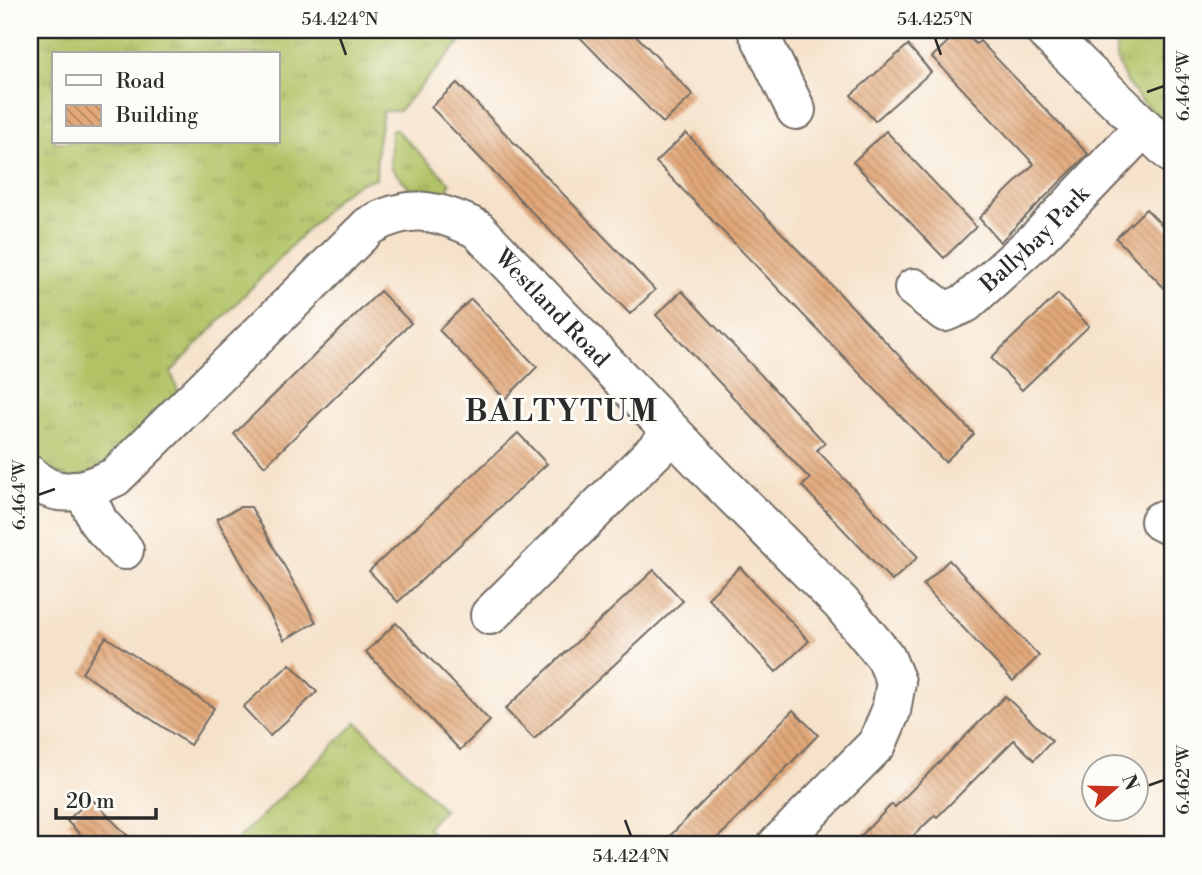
<svg xmlns="http://www.w3.org/2000/svg" width="1202" height="875" font-family="'Libre Bodoni',serif">
<defs>
<pattern id="grass-tufts" width="24" height="20" patternUnits="userSpaceOnUse" patternTransform="scale(1.75)"><rect width="24" height="20" fill="#b2c366"/><path d="M3 7l-1-3M5 7V3M7 7l1-3M15 17l-1-3M17 17v-4M19 17l1-3" fill="none" stroke="#919f54"/></pattern>
<pattern id="building-back-hatch" width="6" height="6" patternUnits="userSpaceOnUse" patternTransform="scale(1.75)"><rect width="6" height="6" fill="#e2a879"/><path d="M-1 5l2 2M0 0l6 6M5-1l2 2" fill="none" stroke="#b78963"/></pattern>
</defs>
<rect width="100%" height="100%" fill="#fdfcf7"/>
<filter id="ink" filterUnits="userSpaceOnUse"><feTurbulence type="fractalNoise" baseFrequency=".0143" numOctaves="2"/><feDisplacementMap in="SourceGraphic" scale="14" xChannelSelector="R" yChannelSelector="G"/><feConvolveMatrix kernelMatrix="1 2 1 2 8 2 1 2 1" color-interpolation-filters="sRGB"/></filter>
<filter id="wash" filterUnits="userSpaceOnUse"><feTurbulence type="fractalNoise" baseFrequency=".00686" numOctaves="4" result="noise"/><feDisplacementMap in="SourceGraphic" scale="28" xChannelSelector="R" yChannelSelector="G"/><feGaussianBlur stdDeviation="1.57" result="paint"/><feColorMatrix in="noise" values="0 0 0 0 0 0 0 0 0 0 0 0 0 0 0 0 0 1.4 0 .05"/><feComposite in="paint" operator="in"/></filter>
<g filter="url(#wash)">
<rect width="100%" height="100%" fill="#f6e2cb"/>
<path fill="url(#grass-tufts)" stroke="#6e7748" stroke-width="2" fill-rule="evenodd" d="M 30,30 L 471,30 L 399,111 L 383,111 L 377,148 L 376,178 L 358,184 L 338,197 L 171,372 L 180,396 L 97,470 L 72,479 L 37,463 L 30,455 ZM 54,54 L 278,54 L 278,142 L 54,142 Z
M 1117,30 L 1172,30 L 1172,128 C 1140,103 1108,72 1117,30 Z
M 395,129 L 450,183 L 446,193 L 434,197 L 417,196 L 390,167 L 391,131 Z
M 357,722 L 444,810 L 427,827 L 444,845 L 232,845 Z"/>
<g id="blocks">
<path fill="url(#building-back-hatch)" d="M 573,30 L 631,30 L 693,95 L 663,123 Z
M 960,30 L 976,44 L 980,41 L 1088,154 L 1000,242 L 979,218 L 1034,164 L 932,57 Z
M 908,45 L 931,72 L 875,121 L 851,95 Z
M 457,83 L 655,290 L 630,314 L 431,107 Z
M 886,131 L 976,227 L 944,258 L 853,162 Z
M 686,133 L 974,434 L 945,462 L 656,162 Z
M 1146,209 L 1172,235 L 1172,296 L 1116,238 Z
M 380,291 L 411,323 L 265,466 L 234,434 Z
M 682,291 L 825,443 L 817,450 L 918,557 L 892,581 L 802,486 L 810,479 L 656,315 Z
M 1058,294 L 1089,326 L 1022,390 L 991,358 Z
M 471,299 L 537,367 L 505,399 L 439,330 Z
M 518,433 L 547,464 L 398,602 L 369,571 Z
M 240,507 L 251,507 L 316,622 L 284,640 L 217,519 Z
M 949,560 L 1039,656 L 1013,681 L 923,585 Z
M 740,567 L 809,641 L 776,672 L 708,598 Z
M 654,570 L 683,601 L 534,739 L 505,709 Z
M 396,623 L 490,721 L 460,750 L 366,652 Z
M 106,637 L 214,708 L 190,745 L 82,673 Z
M 290,664 L 317,692 L 270,736 L 243,707 Z
M 1005,696 L 1052,741 L 1034,760 L 1014,740 L 937,817 L 935,815 L 904,845 L 852,845 L 892,804 L 895,807 Z
M 793,710 L 818,735 L 727,829 L 710,845 L 661,845 Z
M 91,798 L 113,821 L 137,845 L 90,845 L 67,821 Z"/>
</g>
</g>
<g filter="url(#ink)">
<use href="#blocks" fill-opacity="0" stroke="#726b63" stroke-width="2"/>
<g fill="none" stroke-linecap="round" stroke-linejoin="round">
<defs>
<g id="minor">
<path d="M 757,30 L 796,110"/>
<path d="M 1044,30 L 1172,154"/>
<path id="s1" d="M 914,288 L 945,312 L 966,303 L 1039,237 L 1143,128"/>
<path id="s2" d="M 30,475 C 56,502 85,491 115,477 L 369,226 C 409,203 438,210 477,229 L 717,479 L 841,603 L 886,658 L 896,682 L 891,711 L 877,744 L 777,845"/>
<path d="M 84,491 L 99,523 L 124,550"/>
<path d="M 1160,521 L 1172,527"/>
<path d="M 490,615 L 673,433"/>
</g>
</defs>
<use href="#minor" stroke="#726b63" stroke-width="42"/>
<use href="#minor" stroke="#fff" stroke-width="38"/>
</g>
</g>
<path fill="none" stroke="#2b2b2b" stroke-width="2.5" d="M 340,38 L 346,55M 935,38 L 941,55M 1147,92 L 1164,86M 38,495 L 55,489M 1147,786 L 1164,780M 625,820 L 631,836"/>
<g text-anchor="middle" stroke-width="6" stroke-linejoin="round" paint-order="stroke">
<g font-size="23" fill="#2b2b2b" stroke="#fdfcf7">
<text dy="8" stroke="none"><textPath href="#s1" startOffset="156">Ballybay Park</textPath></text>
<text dy="8" stroke="none"><textPath href="#s2" startOffset="672">Westland Road</textPath></text>
</g>
<g font-size="30" font-weight="bold" letter-spacing="2" fill="#2b2b2b" stroke="#fdfcf7">
<text x="562" y="421">BALTYTUM</text>
</g>
</g>
<rect width="1202" height="875" fill="none" stroke="#fdfcf7" stroke-width="77"/>
<rect x="52" y="52" width="228" height="91" fill="#fdfcf7" stroke="#a9a8a5" stroke-width="2"/>
<rect x="66" y="75" width="35" height="10" fill="#ffffff" stroke="#a9a8a5" stroke-width="2"/>
<text x="116" y="88" font-size="21" fill="#2b2b2b">Road</text>
<rect x="66" y="105" width="35" height="21" fill="url(#building-back-hatch)" stroke="#a9a8a5" stroke-width="2"/>
<text x="116" y="122" font-size="21" fill="#2b2b2b">Building</text>
<g transform="translate(1115 788) rotate(70)"><circle r="33" fill="#fdfcf7" stroke="#a9a8a5" stroke-width="2"/>
<path d="M0-5L12 26L0 18L-12 26Z" fill="#c8321e"/>
<text y="-10" font-size="19" font-weight="bold" text-anchor="middle" fill="#2b2b2b">N</text>
</g>
<path d="M56 808v10h100v-10" fill="none" stroke="#2b2b2b" stroke-width="3.5"/>
<text x="66" y="808" font-size="21" fill="#2b2b2b" stroke="#fdfcf7" stroke-width="5" paint-order="stroke">20 m</text>
<rect x="38" y="38" width="1126" height="798" fill="none" stroke="#2b2b2b" stroke-width="2.5"/>
<g font-size="18" text-anchor="middle" fill="#2b2b2b">
<text x="340" y="25">54.424°N</text>
<text x="935" y="25">54.425°N</text>
<text transform="translate(1183 86) rotate(-90)" y="6">6.464°W</text>
<text transform="translate(19 495) rotate(-90)" y="6">6.464°W</text>
<text transform="translate(1183 780) rotate(-90)" y="6">6.462°W</text>
<text x="631" y="862">54.424°N</text>
</g>
</svg>
